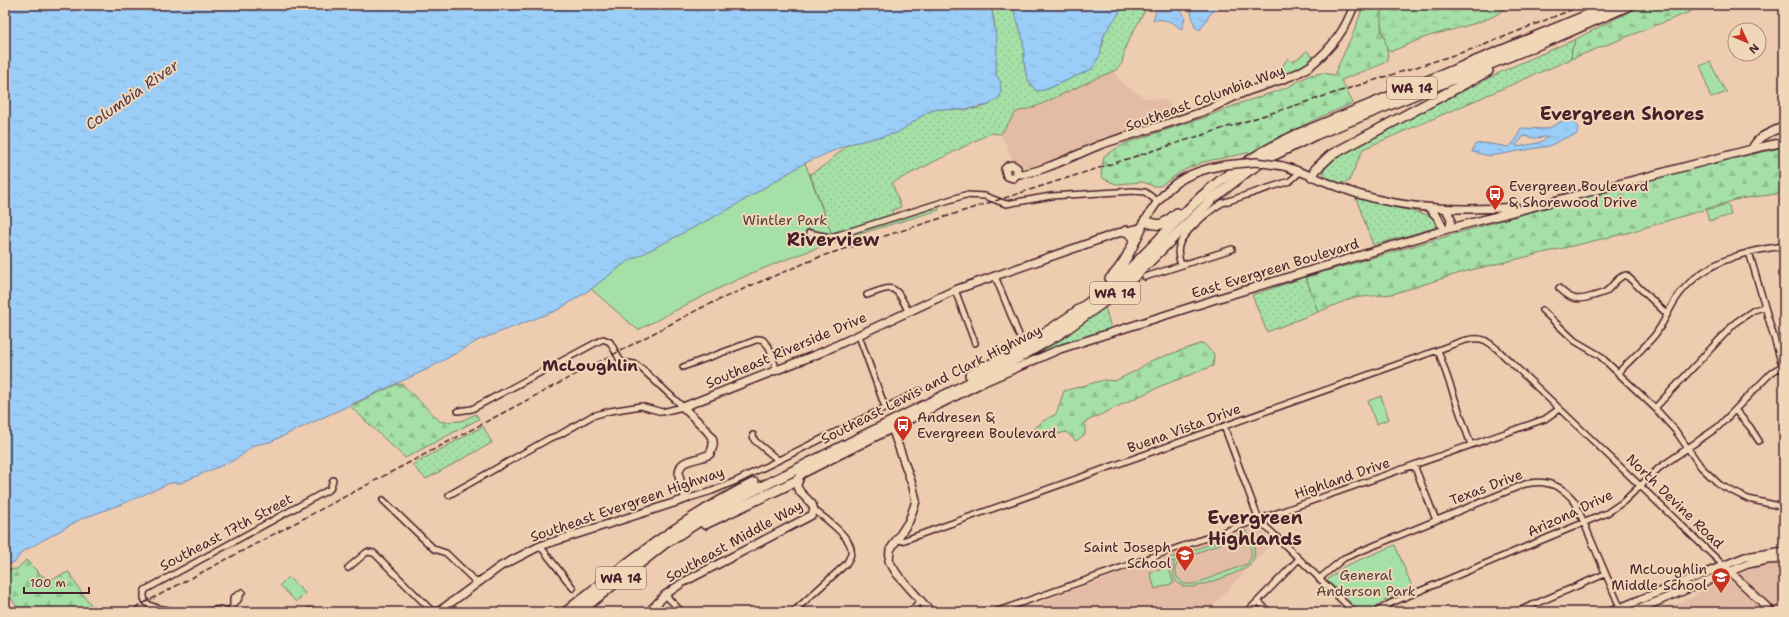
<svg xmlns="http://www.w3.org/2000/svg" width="1789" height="617" font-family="'Shantell Sans',sans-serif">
<defs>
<pattern id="grass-dots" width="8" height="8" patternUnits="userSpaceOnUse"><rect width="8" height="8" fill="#a5e0a6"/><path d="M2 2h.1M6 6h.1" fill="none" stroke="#90c08f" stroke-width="1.8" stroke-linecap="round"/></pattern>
<pattern id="forest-firs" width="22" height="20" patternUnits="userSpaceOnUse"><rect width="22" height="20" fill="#a5e0a6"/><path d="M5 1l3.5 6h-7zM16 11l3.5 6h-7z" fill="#90c08f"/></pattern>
<pattern id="wetland-marsh" width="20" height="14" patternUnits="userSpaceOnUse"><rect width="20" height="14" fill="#a5e0a6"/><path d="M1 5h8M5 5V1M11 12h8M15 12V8" fill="none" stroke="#90c08f"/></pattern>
<pattern id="water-ripples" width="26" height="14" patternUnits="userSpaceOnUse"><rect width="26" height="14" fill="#9acdf7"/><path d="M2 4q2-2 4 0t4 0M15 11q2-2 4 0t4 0" fill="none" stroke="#86b0d4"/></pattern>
</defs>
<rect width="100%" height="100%" fill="#eeccb0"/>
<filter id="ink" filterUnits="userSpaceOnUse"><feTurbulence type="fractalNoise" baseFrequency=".025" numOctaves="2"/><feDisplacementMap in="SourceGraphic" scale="8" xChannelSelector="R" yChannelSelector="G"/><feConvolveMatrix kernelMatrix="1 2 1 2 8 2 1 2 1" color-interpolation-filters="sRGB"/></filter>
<g filter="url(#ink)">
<path fill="#e4bba4" d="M 1113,71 L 1123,84 L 1145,98 L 1165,100 L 1183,116 L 1096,143 L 1025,169 L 1022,169 L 1018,161 L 1013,160 L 1001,134 L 1016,112 L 1035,107 Z
M 1256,525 L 1273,542 L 1207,612 L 1043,612 L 1040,602 Z
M 1784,563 L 1784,612 L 1778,612 L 1742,577 L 1741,573 L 1743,570 L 1770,564 Z
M 1729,579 L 1764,612 L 1657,612 L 1693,597 L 1699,591 Z"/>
<path fill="url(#grass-dots)" stroke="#788068" d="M 991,5 L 1012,5 C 1016,17 1021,29 1023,41 C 1026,61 1020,76 1037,91 L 1045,90 L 1092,69 L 1103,44 L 1104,34 L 1125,5 L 1148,5 L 1126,45 L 1122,63 L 1116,70 L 1099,77 L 1035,107 L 1016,112 L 1001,134 L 991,133 L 892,183 L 901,207 L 892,210 L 893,215 L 832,235 L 810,174 L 825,165 L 849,144 L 897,133 L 928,112 L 938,109 L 960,110 L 979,108 L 989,105 L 1000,97 L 996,75 L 995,26 Z
M 1576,39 L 1572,49 L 1571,59 L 1363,149 L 1349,181 C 1342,186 1330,181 1324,176 L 1323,172 L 1330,161 L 1359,144 L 1507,69 Z
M 1356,198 L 1428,215 C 1433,218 1437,222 1435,228 L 1373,245 Z
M 1306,277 L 1318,312 L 1267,332 L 1252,295 Z
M 1105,307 L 1111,328 L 1035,357 L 1035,354 L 1062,338 Z
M 483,426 L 492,443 L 426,479 L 412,465 Z"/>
<path fill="url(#forest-firs)" stroke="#788068" d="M 1363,5 L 1385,5 L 1382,9 L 1381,31 L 1386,39 L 1388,60 L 1380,65 L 1341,80 L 1353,103 L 1320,117 L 1252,152 L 1203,162 L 1184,170 L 1160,186 L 1153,186 L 1143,182 L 1116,184 L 1104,179 L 1101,175 L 1104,156 L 1126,143 L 1206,117 L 1241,103 L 1286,88 L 1310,75 L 1323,73 L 1334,75 L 1356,27 Z
M 1642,5 L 1707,5 L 1571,59 L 1572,49 L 1576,39 Z
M 1784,147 L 1784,193 L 1739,199 L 1627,233 L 1467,271 L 1392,294 L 1352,298 L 1318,312 L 1306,277 L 1641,180 Z
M 1203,343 L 1214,354 L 1213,366 L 1161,386 L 1085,422 L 1085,434 L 1076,441 L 1066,432 L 1036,439 L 1033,430 L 1043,421 L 1056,414 L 1064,391 L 1104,380 L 1115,381 L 1137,370 L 1150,361 Z
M 402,384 L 441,422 L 461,421 L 476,414 L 479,419 L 405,458 L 350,406 L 395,385 Z
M 26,560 L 41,575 L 49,580 L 69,572 L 77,586 L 96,612 L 20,612 L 5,588 L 5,572 L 6,570 L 17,569 Z"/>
<path fill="url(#wetland-marsh)" stroke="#788068" d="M 1385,5 L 1505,5 L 1506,6 C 1500,21 1443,31 1426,37 C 1415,41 1403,47 1392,51 L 1387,50 C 1386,37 1375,17 1385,5 Z"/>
<path fill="#a5e0a6" stroke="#788068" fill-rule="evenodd" d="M 1307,51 L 1314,58 L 1300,68 L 1283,75 L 1283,65 L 1288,58 L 1293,62 Z
M 1710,62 L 1724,89 L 1727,92 L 1711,98 C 1706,88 1706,76 1700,66 Z
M 805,163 L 832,235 L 936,201 L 939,210 C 883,227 826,243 772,265 C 726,283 682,307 638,330 L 591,289 L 625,263 L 729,209 Z
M 1728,204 L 1731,215 L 1709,221 L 1706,210 Z
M 1381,396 L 1389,419 L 1376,424 L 1368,401 Z
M 1247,531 L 1248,534 L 1243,536 C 1256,542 1258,555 1249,566 C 1241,572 1200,587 1190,587 C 1175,588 1170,573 1175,561 L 1169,562 L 1168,559 ZM 1233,539 C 1249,537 1257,552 1247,564 L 1194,584 L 1184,584 L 1177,577 L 1175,568 L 1180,559 Z
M 1395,545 L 1413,589 L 1383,601 L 1369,612 L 1360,612 L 1327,580 L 1345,566 Z
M 1168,567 L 1174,583 L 1155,589 L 1150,573 Z
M 288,577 L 305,593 L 296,602 L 280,585 Z"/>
<path fill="url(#water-ripples)" stroke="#7a87a5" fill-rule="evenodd" d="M 5,5 L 991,5 L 997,43 L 996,75 L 1000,80 L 1001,91 L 1000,97 L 989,105 L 960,110 L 938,109 L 928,112 L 897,133 L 849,144 L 805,163 L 729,209 L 625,263 L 591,289 L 558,310 L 479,340 L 428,369 L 270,442 L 254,445 L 241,456 L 230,462 L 180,483 L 170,483 L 125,503 L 81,519 L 22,552 L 15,562 L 5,566 Z
M 1012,5 L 1125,5 L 1104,34 L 1100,55 L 1092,69 L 1045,90 L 1037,91 C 1020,75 1026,61 1023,41 C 1021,29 1016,17 1012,5 Z
M 1158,5 L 1178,5 L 1185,17 L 1182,28 L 1181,29 C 1172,21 1165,19 1153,20 Z
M 1189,5 L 1221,5 L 1210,14 L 1200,30 L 1195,27 Z
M 1568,118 C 1576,121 1581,128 1576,135 L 1565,138 L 1549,146 L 1490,156 L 1472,152 L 1474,146 L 1476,144 L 1485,143 L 1509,147 L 1516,140 L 1521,128 L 1547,129 ZM 1524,136 L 1535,138 L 1547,137 L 1548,138 L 1538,143 L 1517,147 L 1517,144 Z"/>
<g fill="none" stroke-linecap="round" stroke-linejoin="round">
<defs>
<path id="street" d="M 809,233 L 830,237 L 838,235 L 965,195 L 985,196 L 1006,204 L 1051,196 L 1134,191 L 1145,192 L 1157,201
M 1749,252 L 1784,372
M 1181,265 C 1179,259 1177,253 1179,246 C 1182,233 1210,210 1222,203 L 1290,181 L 1300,172
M 995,276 L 1019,335
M 1145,277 L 1232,249
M 1559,288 C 1571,300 1577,301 1593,296 C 1596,295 1601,294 1605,292 C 1613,287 1616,277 1626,275 L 1667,314
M 955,290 L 975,343
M 867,295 C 894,285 895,284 908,311
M 1542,310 L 1575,341 L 1599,355 L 1655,408 L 1675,430 L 1701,467 L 1720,485 L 1748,499 L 1784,507
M 859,336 L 885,407
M 1438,350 L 1471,445
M 683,367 L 759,339 L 763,340 L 769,347 L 777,371
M 1618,373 C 1630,360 1643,349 1654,336 C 1663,325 1668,311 1676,299 C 1700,263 1743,251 1784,246
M 1655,408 L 1736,322 L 1754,310 L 1764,307
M 1735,410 L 1750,427 L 1759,441
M 458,411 L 472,409 L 603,339 L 610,342 L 621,362 L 635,364 L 641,368 L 683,407
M 1224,426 L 1259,520 L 1354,612
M 753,435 L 754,440 L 778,460
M 1414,465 L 1436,520
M 449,495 L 550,438 L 559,435 L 592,416 L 610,411 L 641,406 L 662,412 L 683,407
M 686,499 L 712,491 L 736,481 L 919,391
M 383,500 L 434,549 L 446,553 L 477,583
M 896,539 L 902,541 L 1438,350 C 1450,346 1471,335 1484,340 C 1489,342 1493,346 1497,349 L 1723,565
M 540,546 L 573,588
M 348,568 L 367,552 L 374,553 L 431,610 L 439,612
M 1319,579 L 1344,558 L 1525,484 C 1546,479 1562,485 1575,502 L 1622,612
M 665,595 L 682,612
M 1258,601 L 1269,612
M 230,611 L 233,605 L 233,598 L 242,592 L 238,600 L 233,605
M 310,611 L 310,612
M 177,612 C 166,608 138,610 145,590 L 330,489 L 333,480
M 205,612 L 221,609 L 231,612
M 793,612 L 846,564 C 849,559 852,555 851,549 C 850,537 824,517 814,510
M 910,612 L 920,601
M 995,612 L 1545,419 L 1559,409
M 1247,612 L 1299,559
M 1376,612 L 1391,603 L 1607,513 L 1623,502 L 1659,468 L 1718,427 L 1772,372 L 1784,365
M 1516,612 L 1605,574"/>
<path id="secondary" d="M 1752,149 C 1757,135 1773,132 1784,126
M 1283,166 C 1308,173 1332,186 1358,194 C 1410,210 1462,211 1516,207
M 1017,174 L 1017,168 L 1013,165 L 1008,166 L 1005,169 L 1007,176 L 1013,178 L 1017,174 C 1035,176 1081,152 1100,145 C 1135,133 1172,123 1207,110 C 1221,104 1234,96 1248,91 C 1269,83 1291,79 1310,66 C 1330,50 1346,29 1354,5
M 1429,208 L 1438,218 L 1444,230
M 1446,209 L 1451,219 L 1450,228
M 892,428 L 913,487 L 916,501 L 909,521 L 890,550 L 889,561 L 897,574 L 931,612
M 1726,568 L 1772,612
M 438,612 L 501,566 L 540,546 L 686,499 C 683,489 672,468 686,462 C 694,459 702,458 710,454 C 712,449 715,444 712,438 C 708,429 690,415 683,407 L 820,353 L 955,290 L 1118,233 L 1141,228 C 1163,188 1179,173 1225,165
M 649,612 L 665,595 L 682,583 L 812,515 L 814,510 L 812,504 L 801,493 L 797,487 L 798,478 L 802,474 L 984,382 L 1060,349 L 1216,299 L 1444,230 L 1752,149 L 1784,142
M 1610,612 L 1745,557 L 1784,551
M 1632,612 L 1748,564 L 1767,560 L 1784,559"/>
<path id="highway" d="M 1312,176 L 1316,169 L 1331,155 L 1488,71
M 1145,221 C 1162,228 1164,224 1177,213
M 1126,231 L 1132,235 L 1134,242
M 1110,279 C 1125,264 1132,247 1141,228
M 970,375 C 1024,348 1076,316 1122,276 C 1150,251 1174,222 1202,196 C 1230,171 1261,151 1296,135 L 1612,5
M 705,524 L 798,480
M 566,612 C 626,563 685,517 754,483
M 579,612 L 664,544 L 725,505 L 1011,362 L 1061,333 L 1105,301 L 1136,275 L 1211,200 L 1248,171 L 1270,157 L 1315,135 L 1557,37 L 1630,5"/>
</defs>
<use href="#street" stroke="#4a1f2b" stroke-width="8"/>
<use href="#secondary" stroke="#4a1f2b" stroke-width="10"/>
<use href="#highway" stroke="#4a1f2b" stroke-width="12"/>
<use href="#street" stroke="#f0d7b8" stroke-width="5"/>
<use href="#secondary" stroke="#f0d7b8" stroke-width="7"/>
<use href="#highway" stroke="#f0d7b8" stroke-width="9"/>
<path stroke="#4a1f2b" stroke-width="1.5" stroke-dasharray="6 3" stroke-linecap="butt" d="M 127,612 L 701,308 L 750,286 L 822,256 L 1479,47 L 1583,5"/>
<defs>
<path id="secondary-bridge" d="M 1225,165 L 1256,162 L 1283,166"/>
</defs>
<use href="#secondary-bridge" stroke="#4a1f2b" stroke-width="10" stroke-linecap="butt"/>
<use href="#secondary-bridge" stroke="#f0d7b8" stroke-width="7"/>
</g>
</g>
<defs>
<symbol id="bus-pin" viewBox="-11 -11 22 30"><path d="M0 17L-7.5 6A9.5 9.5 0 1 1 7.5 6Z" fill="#c8321e" stroke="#f0d7b8"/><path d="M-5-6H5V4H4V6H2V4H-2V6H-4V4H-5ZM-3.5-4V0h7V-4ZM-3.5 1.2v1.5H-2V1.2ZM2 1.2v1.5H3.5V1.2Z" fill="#fff"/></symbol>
<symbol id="school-pin" viewBox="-11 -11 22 30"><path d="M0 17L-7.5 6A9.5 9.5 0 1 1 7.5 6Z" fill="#c8321e" stroke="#f0d7b8"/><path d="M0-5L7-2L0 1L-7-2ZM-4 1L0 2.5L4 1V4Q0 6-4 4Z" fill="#fff"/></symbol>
</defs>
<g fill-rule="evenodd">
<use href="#bus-pin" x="1484" y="183" width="22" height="30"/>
<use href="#bus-pin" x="892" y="414" width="22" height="30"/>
<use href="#school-pin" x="1174" y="544" width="22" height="30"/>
<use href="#school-pin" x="1710" y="566" width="22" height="30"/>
</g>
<g text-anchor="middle" stroke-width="4" stroke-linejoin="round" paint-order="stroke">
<g fill="#f0d7b8" stroke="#7c5655" stroke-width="1">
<rect x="1387" y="77" width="50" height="22" rx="3"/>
<rect x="1090" y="282" width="50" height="22" rx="3"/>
<rect x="596" y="567" width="50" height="22" rx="3"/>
</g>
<g font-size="13" font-weight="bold" fill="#4a1f2b">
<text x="1412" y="93">WA 14</text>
<text x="1115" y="298">WA 14</text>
<text x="621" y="583">WA 14</text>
</g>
<g font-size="14" fill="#4a1f2b" stroke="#f0d7b8">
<text transform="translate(1205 98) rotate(-20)" y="5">Southeast Columbia Way</text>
<text transform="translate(1275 268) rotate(-17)" y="5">East Evergreen Boulevard</text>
<text transform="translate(786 350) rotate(-23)" y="5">Southeast Riverside Drive</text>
<text transform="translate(931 384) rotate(-27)" y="5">Southeast Lewis and Clark Highway</text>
<text transform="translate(1184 428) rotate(-20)" y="5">Buena Vista Drive</text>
<text transform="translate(1342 478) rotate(-19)" y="5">Highland Drive</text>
<text transform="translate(1486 487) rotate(-21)" y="5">Texas Drive</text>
<text transform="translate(1675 501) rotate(44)" y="5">North Devine Road</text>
<text transform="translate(627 504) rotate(-19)" y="5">Southeast Evergreen Highway</text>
<text transform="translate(1570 513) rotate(-25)" y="5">Arizona Drive</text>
<text transform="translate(226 532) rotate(-28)" y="5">Southeast 17th Street</text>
<text transform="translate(734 541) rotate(-29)" y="5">Southeast Middle Way</text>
</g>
<g font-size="14" fill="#4a1f2b" stroke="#f0d7b8" text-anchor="start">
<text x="1509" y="191">Evergreen Boulevard<tspan x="1509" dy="16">&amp; Shorewood Drive</tspan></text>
<text x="917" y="422">Andresen &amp;<tspan x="917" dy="16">Evergreen Boulevard</tspan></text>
<text x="1171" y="552" text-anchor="end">Saint Joseph<tspan x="1171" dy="16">School</tspan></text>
<text x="1707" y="574" text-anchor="end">McLoughlin<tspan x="1707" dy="16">Middle School</tspan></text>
</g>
<g font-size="14" fill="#583c3d" stroke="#f0d7b8">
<text x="785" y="225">Wintler Park</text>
<text x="1366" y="580">General<tspan x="1366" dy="16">Anderson Park</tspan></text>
</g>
<g font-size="15" font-style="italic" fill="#56394a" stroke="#f0d7b8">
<text transform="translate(132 95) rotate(-35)" y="5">Columbia River</text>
</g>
<g font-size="16" font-weight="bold" fill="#4a1f2b" stroke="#f0d7b8">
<text x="590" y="371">McLoughlin</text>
</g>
<g font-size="18" font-weight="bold" fill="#4a1f2b" stroke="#f0d7b8">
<text x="1622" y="120">Evergreen Shores</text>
<text x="833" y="246">Riverview</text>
<text x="1255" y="524">Evergreen<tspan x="1255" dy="21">Highlands</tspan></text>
</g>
</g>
<rect width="1789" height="617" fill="none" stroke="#f0d7b8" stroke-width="20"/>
<rect x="10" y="10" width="1769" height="597" fill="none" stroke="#4a1f2b" stroke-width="1.5" filter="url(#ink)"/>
<g transform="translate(1747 42) rotate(134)"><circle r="19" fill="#f0d7b8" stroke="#ae8d80"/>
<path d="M0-3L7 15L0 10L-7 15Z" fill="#c8321e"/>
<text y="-6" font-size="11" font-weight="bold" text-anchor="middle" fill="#4a1f2b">N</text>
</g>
<path d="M24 587v6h65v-6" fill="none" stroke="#4a1f2b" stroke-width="2"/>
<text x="30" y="587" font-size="12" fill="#4a1f2b" stroke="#f0d7b8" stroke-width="3" paint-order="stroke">100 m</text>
</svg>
